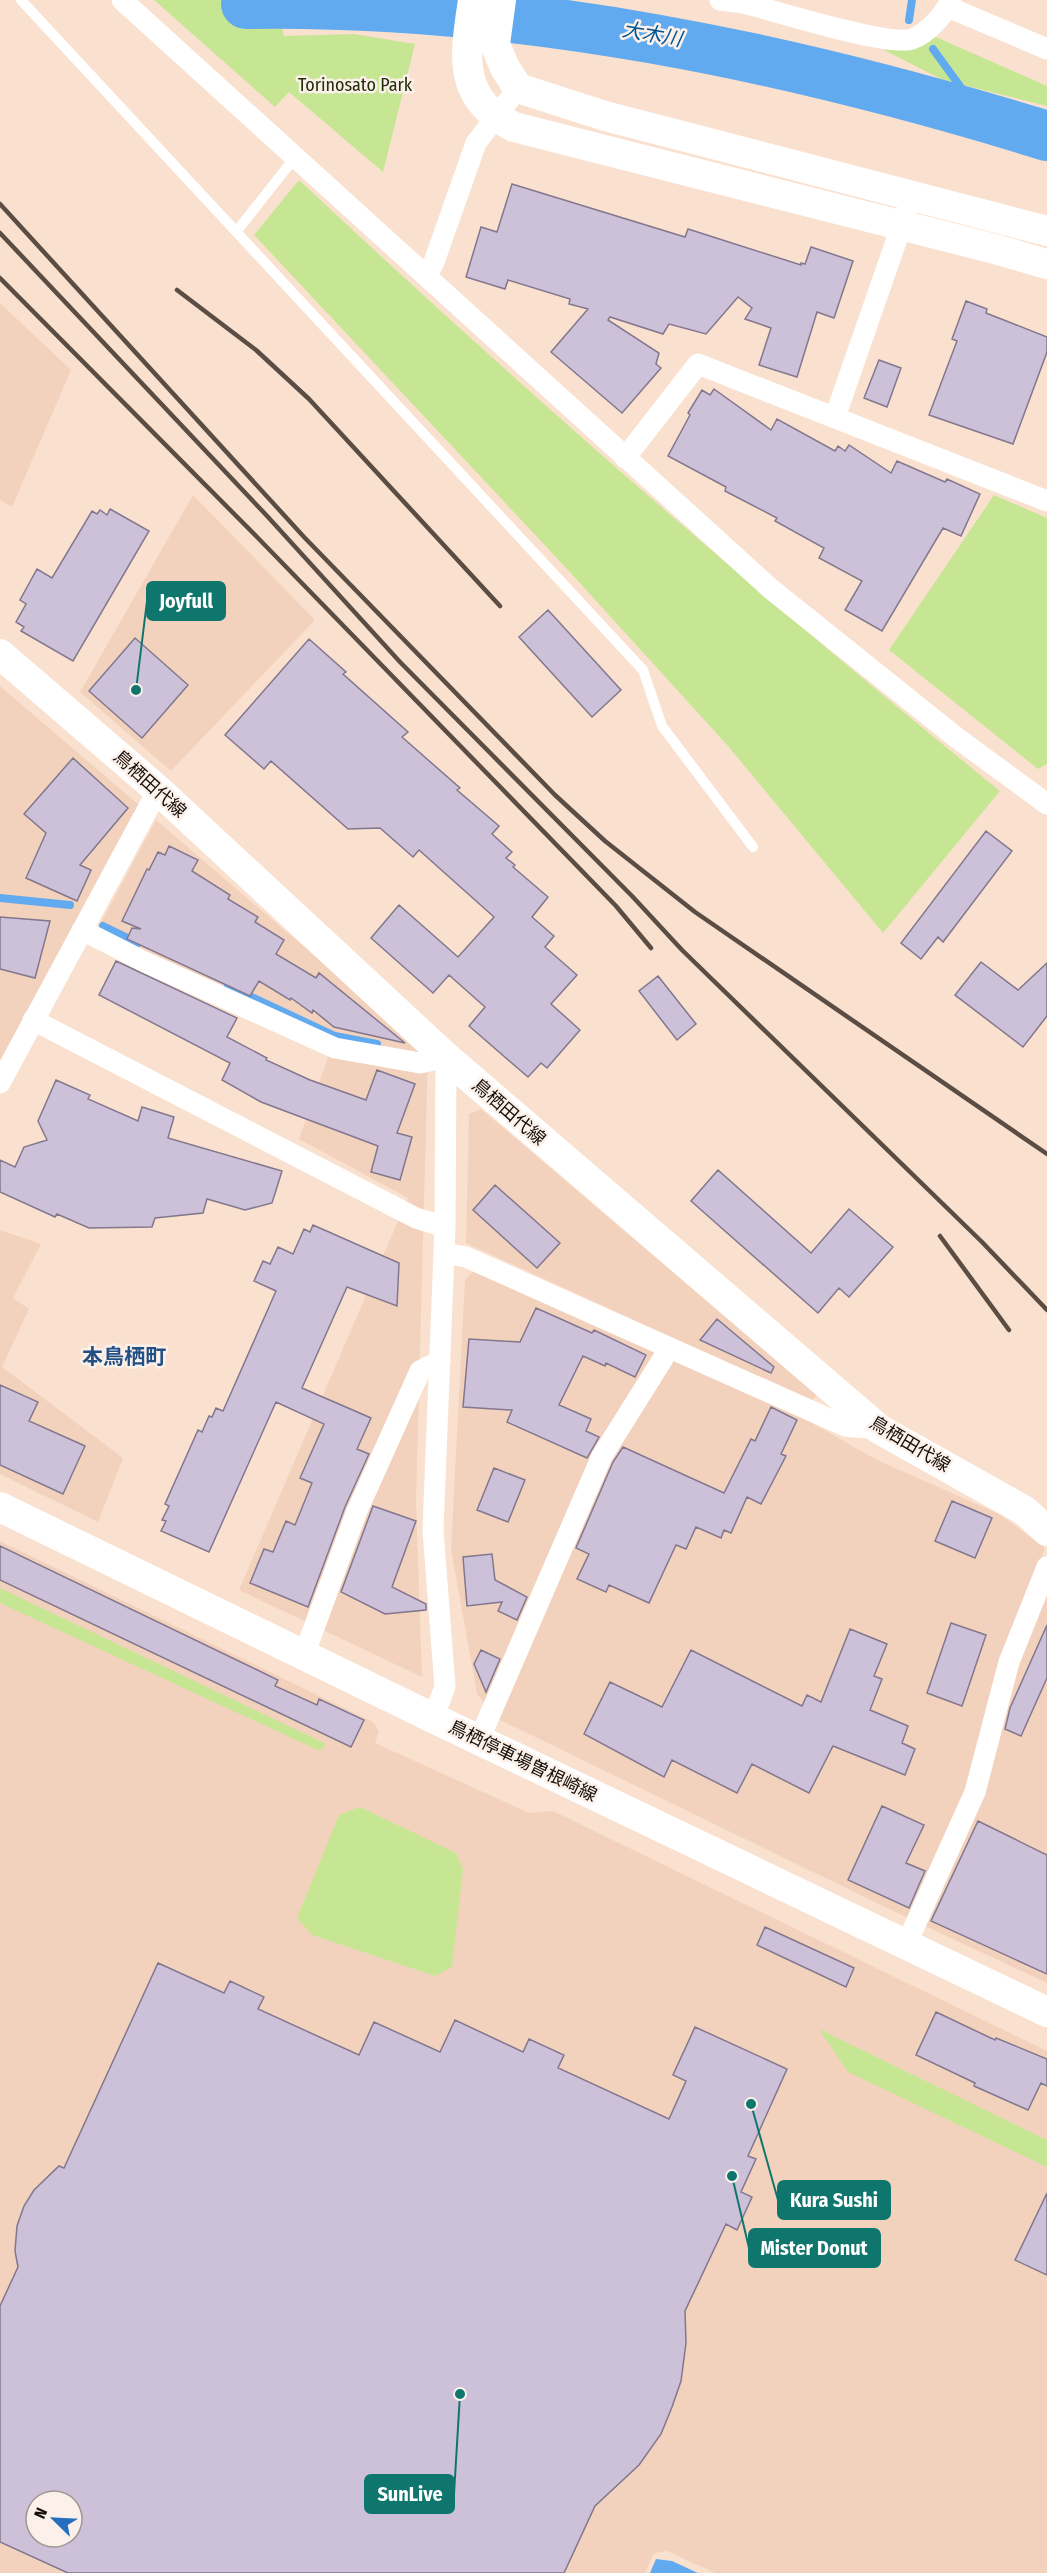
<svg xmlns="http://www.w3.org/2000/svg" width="1047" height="2573" font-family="'Fira Sans Condensed','Noto Sans JP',sans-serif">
<rect width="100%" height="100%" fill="#fae1cf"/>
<path fill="#f2d2bc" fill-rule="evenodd" d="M 0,303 L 71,370 L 12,507 L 0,500 Z
M 193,495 L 315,620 L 171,771 L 80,692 Z
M 0,686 L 139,805 L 0,1062 Z
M 156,820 L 428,1053 L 416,1501 L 422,1677 L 239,1590 L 408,1198 L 299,1139 L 335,1038 L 97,930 Z
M 481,1109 L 817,1395 L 811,1401 L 466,1243 L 469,1114 Z
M 0,1230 L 41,1244 L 13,1298 L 29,1309 L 2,1367 L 123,1458 L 98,1522 L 0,1474 Z
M 477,1267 L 798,1415 L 877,1460 L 999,1514 L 1045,1548 L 1004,1660 L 968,1794 L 910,1919 L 498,1719 L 477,1694 L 451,1549 L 465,1280 Z
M 0,1541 L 373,1722 L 379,1731 L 375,1743 L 529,1813 L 553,1811 L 1047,2051 L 1047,2573 L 715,2573 L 667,2551 L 654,2553 L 645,2573 L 0,2573 ZM 36,2501 L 72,2501 L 72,2537 L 36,2537 Z
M 1047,1590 L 1047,1983 L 921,1924 L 1018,1661 Z"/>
<path fill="#c6e694" d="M 154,0 L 224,0 L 239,7 L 237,10 L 277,29 L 281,24 L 284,36 L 354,34 L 415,44 L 383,172 L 289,92 L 275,107 Z
M 936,37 L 1047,86 L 1047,106 L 943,80 L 884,50 Z
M 299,180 C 525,392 759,596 1000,791 L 883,933 L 728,746 L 568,570 L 254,235 Z
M 994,495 L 1047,518 L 1047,764 L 1038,769 L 889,650 Z
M 0,1588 L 326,1744 L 320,1751 L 0,1603 Z
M 360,1807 L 456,1853 L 463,1869 L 452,1967 L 435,1976 L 312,1935 L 297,1918 L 339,1815 Z
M 819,2029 L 1047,2140 L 1047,2167 L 848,2072 Z"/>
<path fill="#62aaef" d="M 656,2559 L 672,2561 L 698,2573 L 650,2573 Z"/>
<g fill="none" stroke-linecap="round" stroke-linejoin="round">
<path stroke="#62aaef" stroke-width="8" d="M 909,20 L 912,0
M 933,49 L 981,115
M 0,898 L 70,905
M 103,926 L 138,943
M 228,986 L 335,1036 L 377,1044"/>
<path stroke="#62aaef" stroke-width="50" d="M 246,4 C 519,0 788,56 1047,136"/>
</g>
<path fill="#cdc1d9" stroke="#82778d" stroke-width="1.5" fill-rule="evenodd" d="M 512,184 L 685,237 L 688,229 L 801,265 L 801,263 L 805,264 L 811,247 L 853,261 L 834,318 L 817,312 L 797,377 L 759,365 L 771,328 L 745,319 L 752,308 L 738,297 L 706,334 L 669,324 L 663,334 L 610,317 L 608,320 L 659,353 L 656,364 L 661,368 L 622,413 L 551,352 L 588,309 L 569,304 L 570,299 L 508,280 L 505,289 L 466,277 L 481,227 L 497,232 Z
M 966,301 L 987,309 L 986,313 L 1047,337 L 1047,352 L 1013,444 L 929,415 L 957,341 L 952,339 Z
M 879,360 L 901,368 L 887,407 L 864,398 Z
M 714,389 L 771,430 L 777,419 L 835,451 L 838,446 L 845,451 L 849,445 L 891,473 L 897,461 L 945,482 L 947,479 L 980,494 L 961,536 L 943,528 L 882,631 L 845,610 L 862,581 L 819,558 L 824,548 L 775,521 L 777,518 L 725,491 L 726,487 L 668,456 L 690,415 L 688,413 L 702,390 L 710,395 Z
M 110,509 L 149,531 L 73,661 L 21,631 L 24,627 L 16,622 L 26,604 L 20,600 L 37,569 L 52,578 L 92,511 L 97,514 L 100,510 L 107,515 Z
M 548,610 L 621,690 L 592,717 L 519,637 Z
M 135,638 L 188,685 L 142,738 L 89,691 Z
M 309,639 L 346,672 L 343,674 L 408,732 L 402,737 L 460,788 L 457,790 L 499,826 L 492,834 L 512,852 L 506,858 L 515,865 L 513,867 L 548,897 L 532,917 L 554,936 L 545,947 L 577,975 L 551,1004 L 580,1030 L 547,1068 L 541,1063 L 528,1077 L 469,1026 L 485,1007 L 449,975 L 433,993 L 371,938 L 399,905 L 458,957 L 494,917 L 419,850 L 413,857 L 380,828 L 348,829 L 271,761 L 264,769 L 225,735 Z
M 73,758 L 128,808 L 80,865 L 91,870 L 77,901 L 26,878 L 46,833 L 24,814 Z
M 986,831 L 1012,851 L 943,942 L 938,937 L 921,959 L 901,943 Z
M 169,846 L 198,860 L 192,871 L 230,895 L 228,899 L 258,917 L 255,922 L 284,940 L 276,954 L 316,978 L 319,973 L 405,1043 L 334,1027 L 313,1010 L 312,1013 L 291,998 L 290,1000 L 259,981 L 250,996 L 127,939 L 132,928 L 141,929 L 122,921 L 147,869 L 149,870 L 158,852 L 165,855 Z
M 0,917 L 50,921 L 35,978 L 0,969 Z
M 116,961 L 237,1018 L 227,1037 L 267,1058 L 266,1060 L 310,1080 L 366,1100 L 377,1070 L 415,1084 L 397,1133 L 412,1137 L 400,1180 L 371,1172 L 378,1146 L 261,1102 L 222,1080 L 230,1063 L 99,995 Z
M 981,962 L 1018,990 L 1047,963 L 1047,1016 L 1023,1047 L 955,995 Z
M 658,976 L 696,1024 L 677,1040 L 639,991 Z
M 56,1080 L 90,1095 L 88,1099 L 138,1121 L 142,1107 L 174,1117 L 168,1138 L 282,1171 L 272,1203 L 245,1210 L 207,1199 L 203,1213 L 155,1218 L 152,1227 L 89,1228 L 57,1214 L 55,1217 L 0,1192 L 0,1160 L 15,1167 L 24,1147 L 47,1140 L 38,1121 Z
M 718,1170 L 811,1253 L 849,1209 L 893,1247 L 849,1297 L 839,1288 L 818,1313 L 691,1201 Z
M 495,1185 L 560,1243 L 537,1268 L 473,1210 Z
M 313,1225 L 399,1263 L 397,1306 L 347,1287 L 302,1388 L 371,1418 L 357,1449 L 369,1454 L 345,1507 L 308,1607 L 250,1583 L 264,1549 L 273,1552 L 286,1521 L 295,1525 L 312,1483 L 300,1478 L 324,1424 L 276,1402 L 209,1552 L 161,1531 L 166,1521 L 162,1520 L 169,1506 L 165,1504 L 198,1430 L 202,1432 L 209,1416 L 212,1417 L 216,1408 L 223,1411 L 276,1291 L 254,1281 L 263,1261 L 270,1264 L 278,1247 L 293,1254 L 304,1229 L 310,1232 Z
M 536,1308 L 592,1333 L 594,1330 L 646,1355 L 635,1377 L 606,1363 L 605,1366 L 583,1356 L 559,1405 L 591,1419 L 586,1431 L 599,1437 L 587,1458 L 507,1422 L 512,1410 L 463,1407 L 469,1339 L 520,1342 Z
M 717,1319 L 774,1367 L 771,1373 L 700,1340 Z
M 0,1385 L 38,1402 L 29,1421 L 85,1446 L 63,1494 L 0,1465 Z
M 771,1407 L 797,1420 L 781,1454 L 786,1456 L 761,1504 L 747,1497 L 731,1533 L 724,1530 L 721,1538 L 696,1527 L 686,1549 L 676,1545 L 649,1603 L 609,1585 L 606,1592 L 577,1579 L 589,1554 L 576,1548 L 613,1462 L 623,1447 L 724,1493 L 751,1439 L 755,1441 Z
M 494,1468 L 525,1480 L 508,1522 L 477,1510 Z
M 952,1501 L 992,1518 L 975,1558 L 935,1541 Z
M 373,1506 L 416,1521 L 392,1587 L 426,1604 L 426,1610 L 385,1614 L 341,1592 Z
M 0,1546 L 278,1680 L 275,1686 L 317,1705 L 319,1699 L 364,1720 L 351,1747 L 0,1580 Z
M 492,1554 L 495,1580 L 527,1597 L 517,1620 L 498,1611 L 502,1602 L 467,1606 L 463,1557 Z
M 951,1623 L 986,1635 L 962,1706 L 927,1693 Z
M 1047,1625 L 1047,1678 L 1021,1736 L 1005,1729 L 1010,1708 Z
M 850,1629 L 887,1644 L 874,1676 L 882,1679 L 870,1710 L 908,1726 L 902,1743 L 915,1749 L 905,1775 L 833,1746 L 809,1793 L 752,1764 L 737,1793 L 672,1760 L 664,1777 L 584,1734 L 610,1682 L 662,1707 L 691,1650 L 802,1706 L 807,1695 L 821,1702 Z
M 481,1650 L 500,1659 L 486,1692 L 474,1664 Z
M 882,1806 L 924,1825 L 906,1863 L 925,1871 L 909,1908 L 848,1880 Z
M 978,1821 L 1047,1855 L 1047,1974 L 931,1921 Z
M 765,1927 L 854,1968 L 846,1987 L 757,1945 Z
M 158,1963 L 224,1993 L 230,1981 L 264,1997 L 258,2009 L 359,2055 L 374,2022 L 440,2052 L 455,2020 L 523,2052 L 529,2039 L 564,2055 L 558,2068 L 669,2119 L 686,2081 L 673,2075 L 695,2027 L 787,2069 L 748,2156 L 756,2159 L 741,2192 L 752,2197 L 737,2230 L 726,2224 L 685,2311 L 686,2343 L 681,2381 L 672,2407 L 661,2434 L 639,2465 L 595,2506 L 564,2573 L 68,2573 L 0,2542 L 0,2306 L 18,2267 L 15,2251 L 17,2226 L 24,2206 L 34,2190 L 59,2166 L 64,2168 ZM 36,2501 L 72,2501 L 72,2537 L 36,2537 Z
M 936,2012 L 995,2040 L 996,2038 L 1047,2059 L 1047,2086 L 1041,2083 L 1028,2110 L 974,2086 L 975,2083 L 916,2055 Z
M 1047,2193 L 1047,2275 L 1015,2260 Z"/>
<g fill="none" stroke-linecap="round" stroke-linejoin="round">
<path stroke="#fff" stroke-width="10" d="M 21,0 L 643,670 L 662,726 L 753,847
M 236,232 L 296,156"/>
<path stroke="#fff" stroke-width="21" d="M 122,0 L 771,589 L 957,738 L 1047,804
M 720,0 L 744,3 C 775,11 888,47 912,39 C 928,33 944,15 951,0
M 948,7 L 1047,49
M 427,275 L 434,262 L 476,143 L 518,88
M 835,417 L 906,213
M 625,458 L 698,364 L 1047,501
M 82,930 L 145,962 L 335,1048 L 420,1063 L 446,1057 L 445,1227 L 433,1530 L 445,1687 L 433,1718
M 33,1020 L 416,1218 L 445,1227
M 0,1083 L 158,790
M 444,1253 L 466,1257 L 845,1426 L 879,1429
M 304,1655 L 357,1511 L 420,1371 L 440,1361
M 479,1740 L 602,1456 L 669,1349
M 906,1945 L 975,1792 L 1009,1662 L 1047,1567"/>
<path stroke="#fff" stroke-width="30" d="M 473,0 C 465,55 456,98 514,127 L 995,249 L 1047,264
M 501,0 L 495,44 L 505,68 L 518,88 L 605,116 L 1047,231
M 0,654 L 158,790 L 446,1057 L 879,1429 L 1025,1511 L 1047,1531
M 0,1507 L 433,1718 L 1047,2012"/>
<path stroke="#5b4d44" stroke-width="4.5" d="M 0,204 L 304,537 L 555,795 L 605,841 L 695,912 L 1047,1154
M 0,233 L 268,517 L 400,662 L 632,896 L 682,950 L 982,1242 L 1047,1310
M 0,278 L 257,537 L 616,906 L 651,948
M 177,290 L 256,350 L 309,399 L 500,606
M 940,1236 L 1009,1330"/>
</g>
<g text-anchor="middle" stroke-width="5" stroke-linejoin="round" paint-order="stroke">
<g font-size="18" fill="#222f08" stroke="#fbf1ea">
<text x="355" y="91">Torinosato Park</text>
</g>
<g font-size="18" fill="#170e09" stroke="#fbf1ea">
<text transform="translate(150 784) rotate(42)" y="6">鳥栖田代線</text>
<text transform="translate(509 1112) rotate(41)" y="6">鳥栖田代線</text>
<text transform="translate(910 1444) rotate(31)" y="6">鳥栖田代線</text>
<text transform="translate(523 1761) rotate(26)" y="6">鳥栖停車場曽根崎線</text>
</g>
<g font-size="20" font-style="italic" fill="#005593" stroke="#fbf1ea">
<text transform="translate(652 34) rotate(10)" y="7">大木川</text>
</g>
<g font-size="21" font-weight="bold" fill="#235084" stroke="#fbf1ea">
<text x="124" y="1364">本鳥栖町</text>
</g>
</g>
<path fill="none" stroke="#0f766e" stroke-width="2" d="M136 690L147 601M751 2104L778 2200M732 2176L749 2248M460 2394L454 2494"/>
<g fill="#0f766e" stroke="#fbf1ea" stroke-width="2">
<circle cx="136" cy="690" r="6"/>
<circle cx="751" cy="2104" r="6"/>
<circle cx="732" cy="2176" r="6"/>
<circle cx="460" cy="2394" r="6"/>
</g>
<g fill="#0f766e" stroke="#0f766e" stroke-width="2">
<rect x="147" y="582" width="78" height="38" rx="6"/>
<rect x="778" y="2181" width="112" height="38" rx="6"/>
<rect x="749" y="2229" width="131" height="38" rx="6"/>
<rect x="365" y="2475" width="89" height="38" rx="6"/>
</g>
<g font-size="20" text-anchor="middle" font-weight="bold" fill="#fff">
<text x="186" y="608">Joyfull</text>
<text x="834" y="2207">Kura Sushi</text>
<text x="814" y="2255">Mister Donut</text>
<text x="410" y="2501">SunLive</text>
</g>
<g transform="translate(54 2519) rotate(294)"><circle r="28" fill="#fbf1ea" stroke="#a09690" stroke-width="1.5"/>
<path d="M0-4.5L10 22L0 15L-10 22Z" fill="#256ebe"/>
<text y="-9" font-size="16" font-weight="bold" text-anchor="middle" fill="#170e09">N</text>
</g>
</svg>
